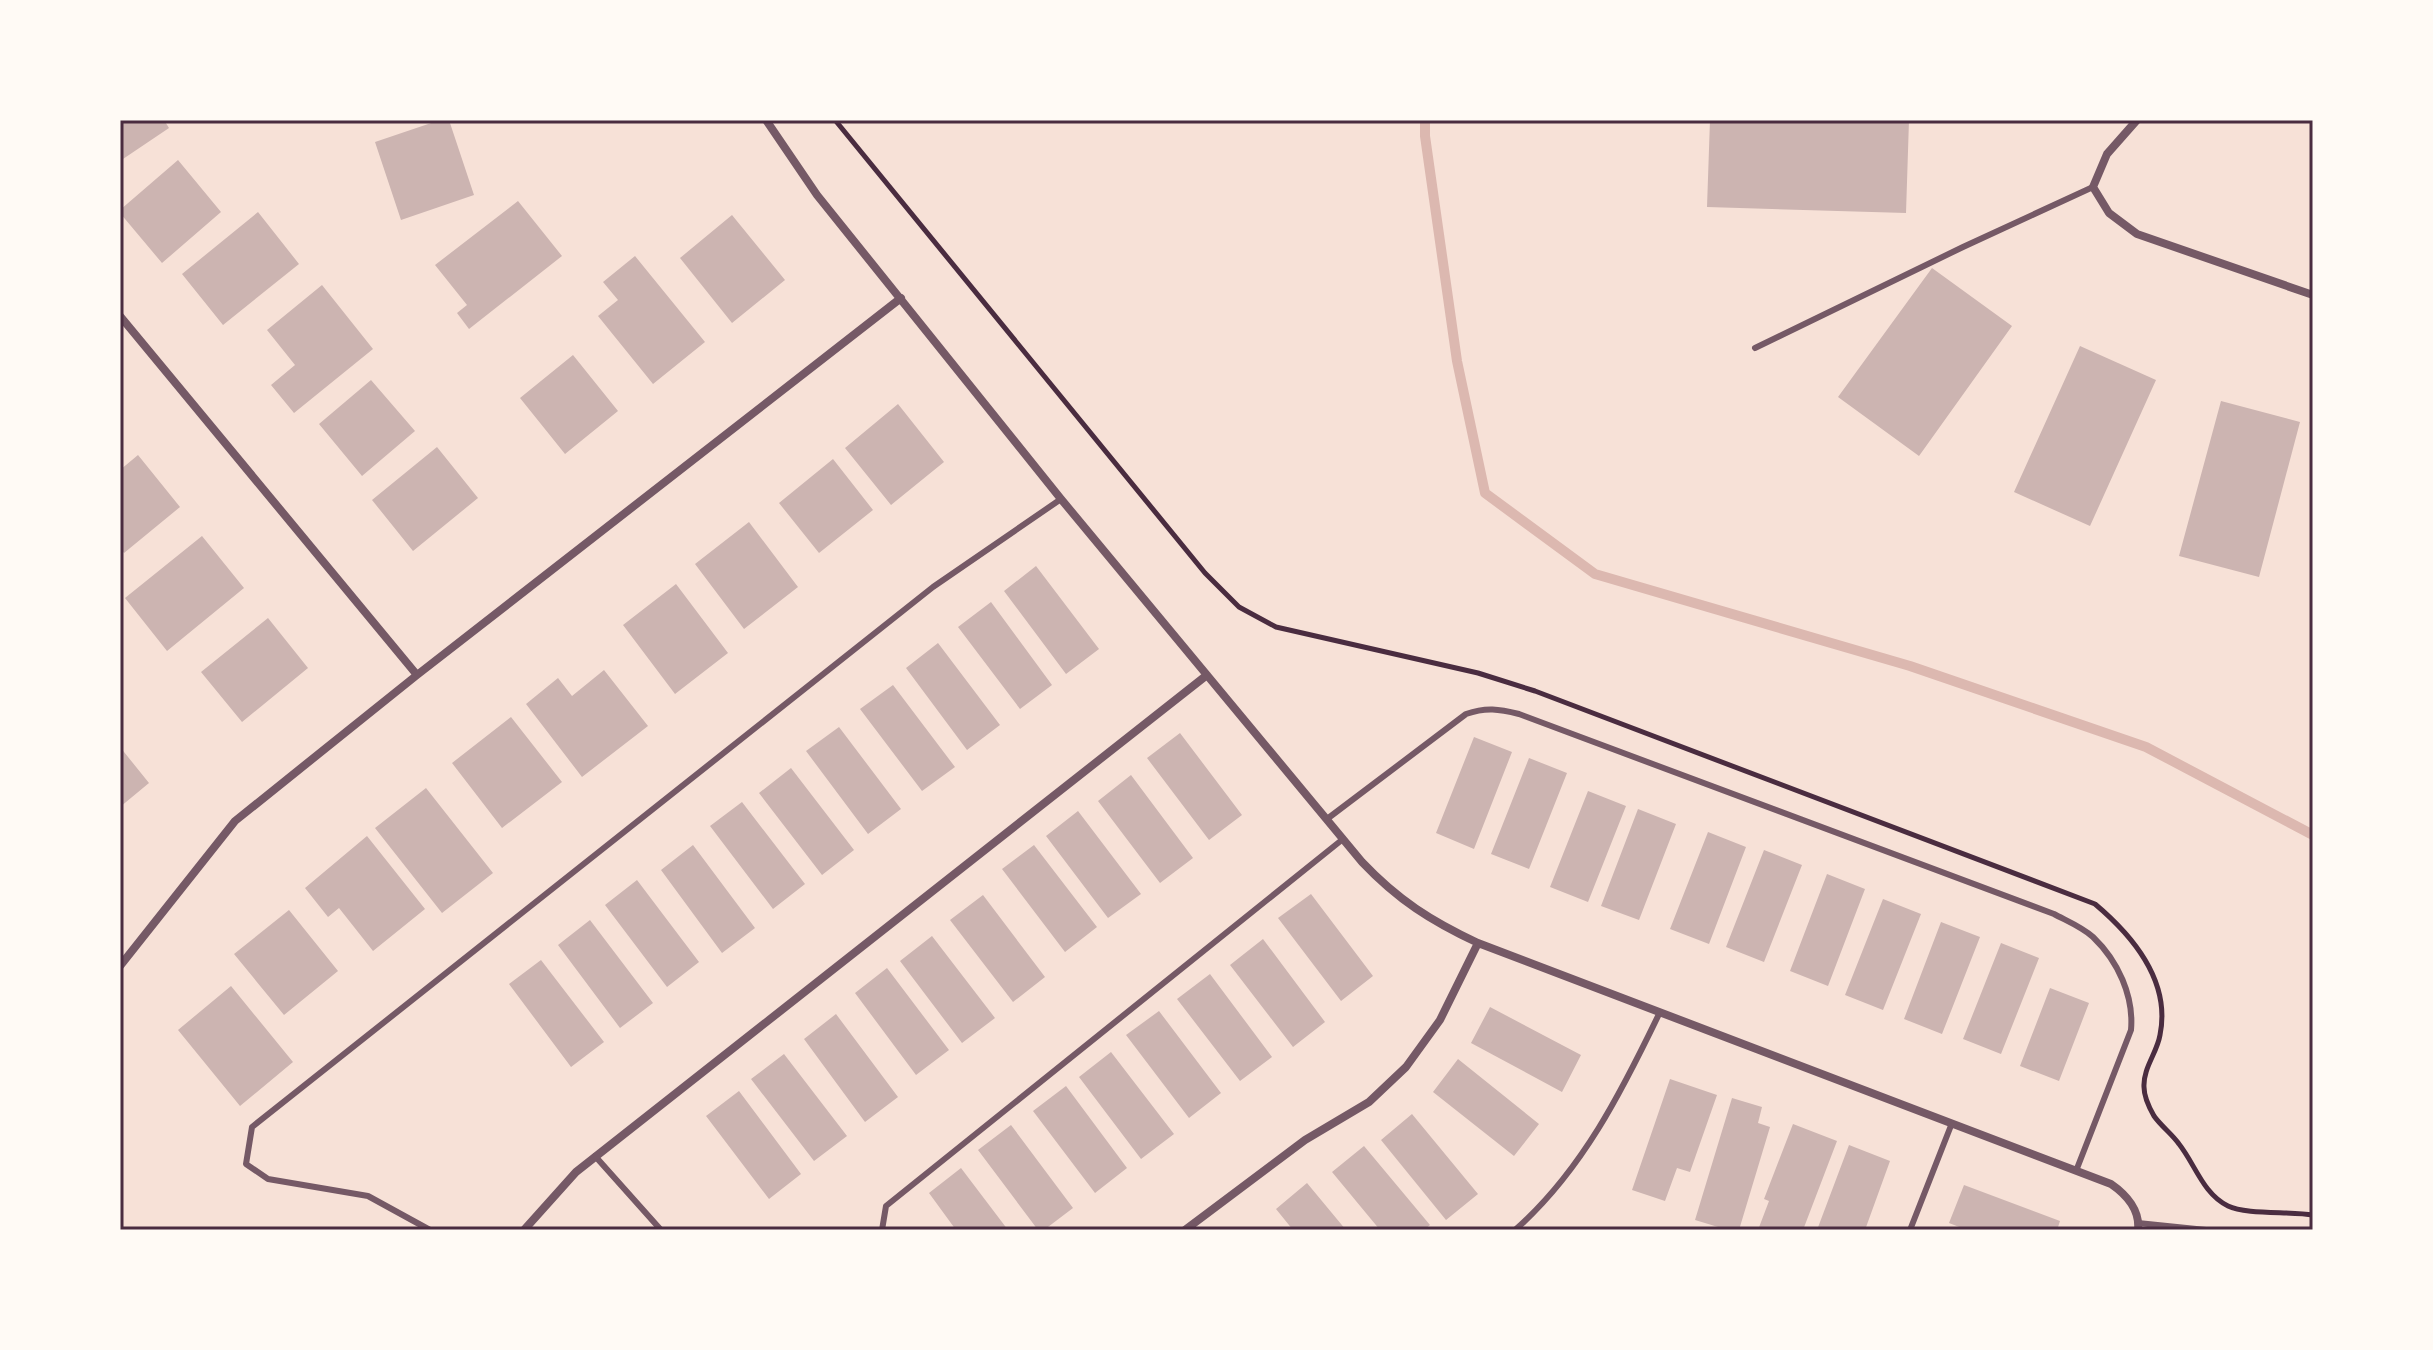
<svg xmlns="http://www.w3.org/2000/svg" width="2433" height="1350" font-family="'PT Sans',sans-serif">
<rect width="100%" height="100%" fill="#f7e1d7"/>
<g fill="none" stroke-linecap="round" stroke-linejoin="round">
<path stroke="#dcb8b0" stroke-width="10" d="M 1425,120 L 1425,136 L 1457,361 L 1485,493 L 1595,574 L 1910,666 L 2146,747 L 2313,835"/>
</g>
<path fill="#ccb4b1" d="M 120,120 L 164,120 L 169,128 L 120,161 Z
M 440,120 L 449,120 L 474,195 L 401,220 L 375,142 Z
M 1710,120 L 1909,120 L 1906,213 L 1707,207 Z
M 178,160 L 221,212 L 162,263 L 120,213 L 120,210 Z
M 518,201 L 562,256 L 469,329 L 457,313 L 467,305 L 435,265 Z
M 258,212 L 299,264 L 223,325 L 182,274 Z
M 732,215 L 785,280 L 732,323 L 680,258 Z
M 635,256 L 705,342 L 653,384 L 598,316 L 618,300 L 603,282 Z
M 1932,268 L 2012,326 L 1919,456 L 1838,397 Z
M 322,285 L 373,349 L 294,413 L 271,385 L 295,365 L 267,330 Z
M 2080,346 L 2156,380 L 2090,526 L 2014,492 Z
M 573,355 L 618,411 L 565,454 L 520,398 Z
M 371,380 L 415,431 L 362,476 L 319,424 Z
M 2221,401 L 2300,422 L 2259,577 L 2179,556 Z
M 898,404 L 944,462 L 891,505 L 845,448 Z
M 437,447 L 478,498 L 413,551 L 372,500 Z
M 138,455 L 180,507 L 124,553 L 120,548 L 120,470 Z
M 833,459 L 873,510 L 819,553 L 779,503 Z
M 749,522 L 798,587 L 744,629 L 695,564 Z
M 202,536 L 244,588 L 167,651 L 125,598 Z
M 1036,566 L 1099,649 L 1066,674 L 1004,591 Z
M 676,584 L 728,653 L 675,694 L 623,625 Z
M 991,602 L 1052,685 L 1020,709 L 958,627 Z
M 268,618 L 308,668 L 242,722 L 201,672 Z
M 938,643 L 1000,725 L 967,750 L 906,668 Z
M 604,670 L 648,726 L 582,777 L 526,704 L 558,678 L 572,696 Z
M 893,685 L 955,767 L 922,791 L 860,709 Z
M 511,717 L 562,782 L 502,828 L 452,763 Z
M 839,727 L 901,809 L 868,834 L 806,751 Z
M 1180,733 L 1242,815 L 1209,840 L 1147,758 Z
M 1474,737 L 1512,752 L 1474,849 L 1436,833 Z
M 120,747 L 149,783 L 120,807 Z
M 1529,758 L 1567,773 L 1529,869 L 1491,854 Z
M 791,768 L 854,850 L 822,875 L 759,793 Z
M 1131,775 L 1193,858 L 1160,883 L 1098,801 Z
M 426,788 L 493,873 L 442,913 L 375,828 Z
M 1588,791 L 1626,806 L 1588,902 L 1550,887 Z
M 742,802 L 805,884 L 773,909 L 710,826 Z
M 1638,809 L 1676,824 L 1639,920 L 1601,906 Z
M 1078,811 L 1141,894 L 1108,918 L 1046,836 Z
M 1708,832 L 1746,847 L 1709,944 L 1670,929 Z
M 367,836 L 425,909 L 373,951 L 339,908 L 328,917 L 305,888 Z
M 693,845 L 755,928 L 722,953 L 661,870 Z
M 1034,845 L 1097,927 L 1065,952 L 1002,869 Z
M 1764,850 L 1802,865 L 1764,962 L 1726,947 Z
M 1827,874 L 1865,889 L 1828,986 L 1790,971 Z
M 637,880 L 699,962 L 667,987 L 605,905 Z
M 1311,894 L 1373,976 L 1341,1001 L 1278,918 Z
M 983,895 L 1045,977 L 1013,1002 L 950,920 Z
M 1883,899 L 1921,914 L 1883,1010 L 1845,995 Z
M 289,910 L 338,971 L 284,1015 L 234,954 Z
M 590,920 L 653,1003 L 620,1028 L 558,945 Z
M 1941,922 L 1980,937 L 1942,1034 L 1904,1019 Z
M 932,936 L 995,1018 L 962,1043 L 900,961 Z
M 1263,939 L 1325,1022 L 1293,1047 L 1230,965 Z
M 2001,943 L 2039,958 L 2001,1054 L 1963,1039 Z
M 541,960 L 604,1042 L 571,1067 L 509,984 Z
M 887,968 L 949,1050 L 916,1075 L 855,993 Z
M 1210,974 L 1272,1057 L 1240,1081 L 1177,999 Z
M 231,986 L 293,1062 L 240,1106 L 178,1030 Z
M 2050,988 L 2089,1003 L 2059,1081 L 2020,1066 Z
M 1490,1007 L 1581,1055 L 1562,1092 L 1471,1043 Z
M 1159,1011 L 1221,1093 L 1189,1118 L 1126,1035 Z
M 836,1014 L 898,1097 L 865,1122 L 804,1039 Z
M 1111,1052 L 1174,1134 L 1141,1159 L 1079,1077 Z
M 784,1054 L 847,1136 L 814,1161 L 751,1079 Z
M 1458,1059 L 1539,1124 L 1514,1156 L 1433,1092 Z
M 1670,1079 L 1717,1095 L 1690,1172 L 1677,1168 L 1665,1201 L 1632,1190 Z
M 1066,1086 L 1127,1168 L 1095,1193 L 1033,1111 Z
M 739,1091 L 801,1174 L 769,1199 L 706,1116 Z
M 1732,1098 L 1762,1107 L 1758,1123 L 1770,1127 L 1739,1230 L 1728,1230 L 1695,1220 Z
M 1412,1114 L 1478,1194 L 1446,1220 L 1381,1140 Z
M 1793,1124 L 1837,1141 L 1803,1230 L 1758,1230 L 1769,1201 L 1764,1199 Z
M 1011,1125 L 1073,1208 L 1044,1230 L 1038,1230 L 978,1150 Z
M 1849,1145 L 1890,1161 L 1865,1230 L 1817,1230 Z
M 1364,1146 L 1430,1225 L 1424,1230 L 1380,1230 L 1332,1172 Z
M 961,1168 L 1008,1230 L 956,1230 L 929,1193 Z
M 1307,1183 L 1346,1230 L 1293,1230 L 1276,1209 Z
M 1964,1185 L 2060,1221 L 2057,1230 L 1967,1230 L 1949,1223 Z"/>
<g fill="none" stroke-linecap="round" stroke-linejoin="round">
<path stroke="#4a2c40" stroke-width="5" d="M 835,120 L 1205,573 L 1239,607 L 1276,627 L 1478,673 L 1535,691 L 2095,904 C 2133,936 2171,981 2160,1035 C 2157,1053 2143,1068 2144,1087 C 2144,1096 2150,1109 2154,1116 C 2161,1126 2172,1134 2179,1144 C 2195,1164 2203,1194 2228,1206 C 2246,1215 2290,1211 2313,1215"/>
<path stroke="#755966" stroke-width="6" d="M 1755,348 L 1963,247 L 2093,187
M 1327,819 L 1466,714 C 1486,707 1499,709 1519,714 L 2054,914 C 2067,921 2082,927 2093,937 C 2118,961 2134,996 2131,1030 L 2076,1171
M 595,1156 L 661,1230
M 2138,1223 L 2206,1230
M 430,1230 L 368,1196 L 268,1179 L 246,1164 L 252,1127 L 933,587 L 1061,499
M 882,1230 L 886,1206 L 1343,839
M 1515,1230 C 1582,1171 1622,1091 1660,1012
M 1910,1230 L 1952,1123"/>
<path stroke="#755966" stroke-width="8" d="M 766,120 L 817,195 L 1061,499 L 1362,862 C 1398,900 1431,921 1478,943 L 2111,1184 C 2127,1195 2140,1211 2138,1230
M 2137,120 L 2107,154 L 2093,187 L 2109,213 L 2137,234 L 2313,295
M 120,316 L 417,675
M 120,966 L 235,821 L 417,675 L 901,298
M 524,1230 L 576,1172 L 1207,675
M 1185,1230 L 1305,1140 L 1369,1102 L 1406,1067 L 1440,1020 L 1478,943"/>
</g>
<rect width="2433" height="1350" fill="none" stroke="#fffaf5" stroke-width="244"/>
<rect x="122" y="122" width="2189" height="1106" fill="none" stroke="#4a2c40" stroke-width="3"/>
</svg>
